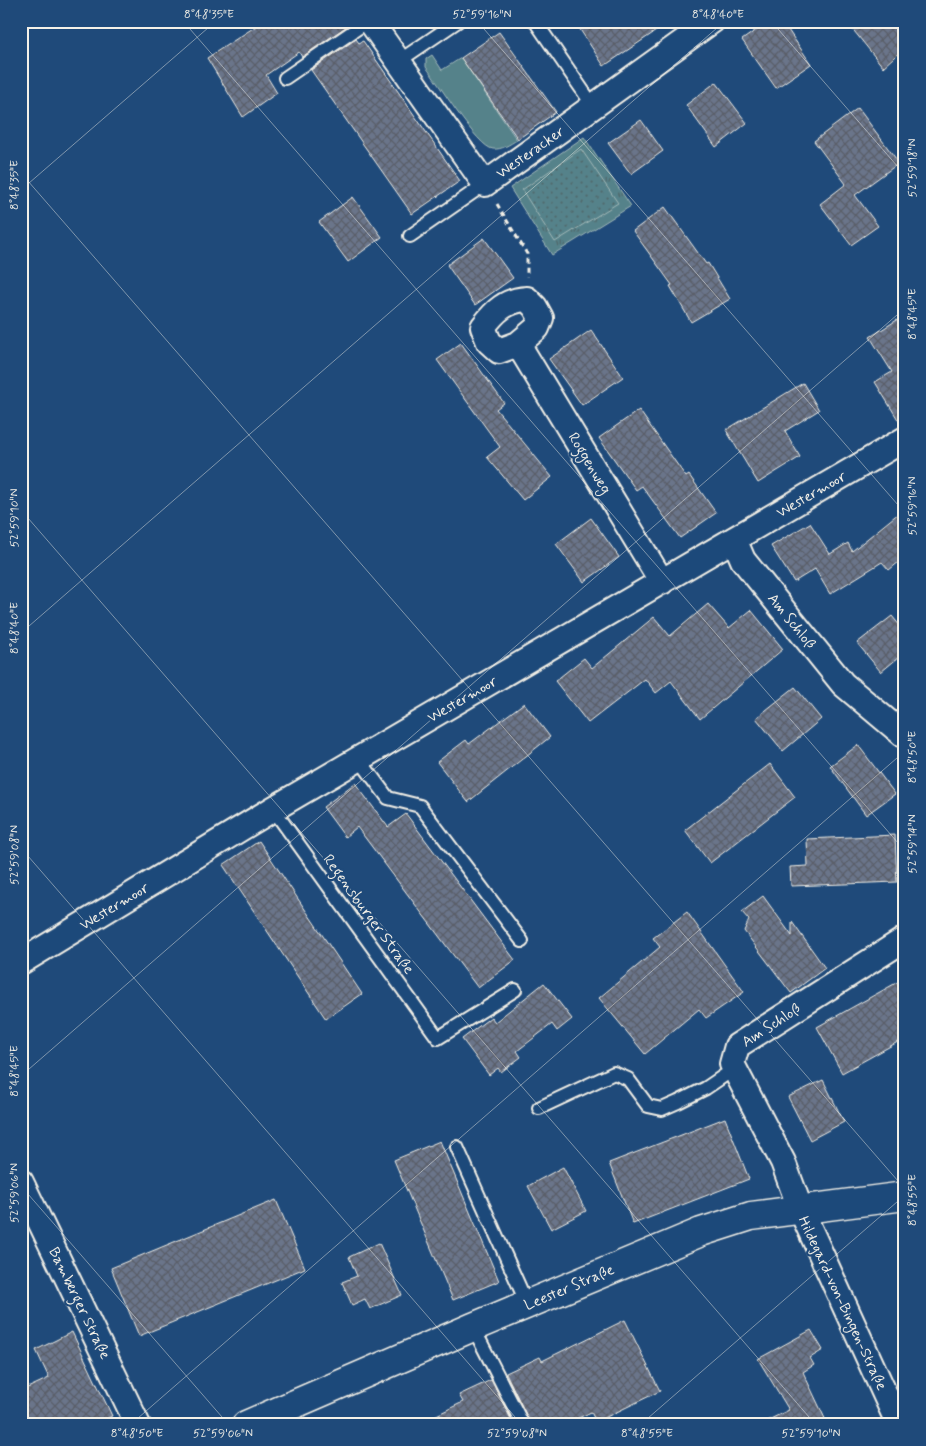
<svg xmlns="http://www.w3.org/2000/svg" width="926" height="1446" font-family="Mynerve,sans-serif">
<defs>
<pattern id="grass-tufts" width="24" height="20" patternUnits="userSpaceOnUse" patternTransform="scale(1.25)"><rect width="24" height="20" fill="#55828a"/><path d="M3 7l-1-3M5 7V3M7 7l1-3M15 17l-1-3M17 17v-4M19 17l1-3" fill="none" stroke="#50686b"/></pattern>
<pattern id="park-dots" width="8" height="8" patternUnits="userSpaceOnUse" patternTransform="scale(1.25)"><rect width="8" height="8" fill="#55828a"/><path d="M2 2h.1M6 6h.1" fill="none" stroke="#50686b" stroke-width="1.8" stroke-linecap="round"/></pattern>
<pattern id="building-cross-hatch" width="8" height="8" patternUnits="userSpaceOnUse" patternTransform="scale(1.25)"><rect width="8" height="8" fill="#6a748a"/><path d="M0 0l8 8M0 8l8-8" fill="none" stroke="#5a5e68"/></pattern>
</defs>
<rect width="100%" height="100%" fill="#1f4a7a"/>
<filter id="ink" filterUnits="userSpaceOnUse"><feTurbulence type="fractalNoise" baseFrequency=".02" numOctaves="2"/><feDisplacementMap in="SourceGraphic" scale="10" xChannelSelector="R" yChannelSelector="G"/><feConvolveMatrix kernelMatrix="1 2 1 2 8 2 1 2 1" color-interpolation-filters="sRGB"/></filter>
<g filter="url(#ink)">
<path fill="url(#grass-tufts)" stroke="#a4bab9" d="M 584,137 L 631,206 L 552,255 L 510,188 Z"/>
<path fill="url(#park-dots)" stroke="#a4bab9" d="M 581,149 L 618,203 L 555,242 L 522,190 Z"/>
<path fill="#55828a" stroke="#a4bab9" d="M 432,55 L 442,70 L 461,58 L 517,140 C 510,144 502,150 493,149 C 478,148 437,81 426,67 L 426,59 Z"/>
<path fill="url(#building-cross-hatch)" stroke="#f4f1e8" d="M 264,21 L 344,21 L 347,26 L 302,57 L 299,52 L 266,75 L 277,93 L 243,117 L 207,58 Z
M 590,21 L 671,21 L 604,66 L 579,28 Z
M 769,21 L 782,21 L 811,64 L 776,88 L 742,40 Z
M 846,21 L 895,21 L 905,32 L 905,47 L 883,67 Z
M 499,32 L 556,112 L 518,139 L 461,58 Z
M 356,39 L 359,43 L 363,41 L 460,181 L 412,214 L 311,70 Z
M 716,82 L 747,123 L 716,147 L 686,105 Z
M 858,108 L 899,163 L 855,195 L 878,226 L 851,245 L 820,204 L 846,184 L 814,141 Z
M 641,120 L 663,151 L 631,174 L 608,143 Z
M 353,197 L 382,237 L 348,262 L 319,222 Z
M 665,207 L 706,264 L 708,263 L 730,299 L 691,322 L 670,286 L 672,285 L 633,231 Z
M 484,238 L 513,278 L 475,305 L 447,265 Z
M 897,320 L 905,333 L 905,425 L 902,426 L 875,382 L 892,372 L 870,337 Z
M 591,330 L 623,377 L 582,405 L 549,359 Z
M 461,343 L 504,403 L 496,409 L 552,477 L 523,500 L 487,457 L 500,447 L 437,360 Z
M 803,383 L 819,410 L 785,431 L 800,457 L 758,483 L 726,430 Z
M 639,410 L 686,477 L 689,475 L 716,513 L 680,538 L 642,486 L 636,490 L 599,438 Z
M 905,508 L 905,557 L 889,570 L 882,562 L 830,594 L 815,569 L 794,582 L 771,546 L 810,523 L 830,554 L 848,543 L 852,551 Z
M 591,518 L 619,557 L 584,582 L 556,544 Z
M 708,604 L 729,628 L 751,610 L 783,649 L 700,719 L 671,681 L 656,693 L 645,679 L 588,723 L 555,681 L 584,658 L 592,668 L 654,617 L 670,636 Z
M 892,616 L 905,632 L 905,652 L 881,672 L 857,643 Z
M 795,687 L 821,719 L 783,751 L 756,718 Z
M 524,703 L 550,737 L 468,802 L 437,762 L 466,740 L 469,744 Z
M 858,745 L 895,794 L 866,815 L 830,766 Z
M 770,764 L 795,797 L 710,863 L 685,830 Z
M 355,783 L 388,827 L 406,814 L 515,960 L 478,988 L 357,827 L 345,837 L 323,807 Z
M 895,835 L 897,882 L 791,886 L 790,867 L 808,866 L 807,839 Z
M 259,841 L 362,994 L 326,1019 L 223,865 Z
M 763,896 L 792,936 L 792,922 L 825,968 L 791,993 L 744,931 L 749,920 L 742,912 Z
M 687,912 L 744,992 L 706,1018 L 699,1009 L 645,1054 L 599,998 L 660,947 L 653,938 Z
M 905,978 L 905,1038 L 842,1073 L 817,1027 Z
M 544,983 L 572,1019 L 557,1031 L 552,1024 L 517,1051 L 521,1057 L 501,1072 L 498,1068 L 489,1075 L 462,1039 L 491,1017 L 495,1022 Z
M 823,1080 L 844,1122 L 810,1140 L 788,1097 Z
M 725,1118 L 749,1179 L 633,1224 L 609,1163 Z
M 440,1141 L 499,1281 L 453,1300 L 394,1160 Z
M 563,1167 L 586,1211 L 551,1229 L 528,1186 Z
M 276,1200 L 305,1268 L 139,1336 L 111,1268 Z
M 379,1243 L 402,1295 L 370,1309 L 365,1299 L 352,1305 L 342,1282 L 357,1276 L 349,1257 Z
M 625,1320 L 660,1391 L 596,1422 L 591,1412 L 564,1425 L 531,1425 L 506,1373 L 540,1357 L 542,1361 Z
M 811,1330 L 823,1350 L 810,1358 L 814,1365 L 803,1372 L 828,1425 L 758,1425 L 789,1410 L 758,1359 Z
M 72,1332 L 112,1416 L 93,1425 L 21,1425 L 21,1391 L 49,1378 L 36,1350 Z
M 491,1380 L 514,1425 L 416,1425 L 463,1402 L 459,1395 Z"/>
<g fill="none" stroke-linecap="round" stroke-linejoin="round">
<defs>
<path id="lane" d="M 535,21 L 594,107
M 399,61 L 458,21
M 285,78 L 368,21
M 410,236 L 485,184
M 359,759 L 388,798 L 420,806 L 522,941
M 273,809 L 438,1038 L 515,990
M 539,1108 L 614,1073 L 628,1079 L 648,1106 L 662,1109 L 678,1102 L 706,1088 L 734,1069
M 457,1147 L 527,1304
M 473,1327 L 523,1425"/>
<path id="street" d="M 370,21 L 485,184 L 712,21
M 518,344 L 499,351 L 489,342 L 483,327 C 495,311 506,300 527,299 L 535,307 L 541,318 L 537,328 L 518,344 L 662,582
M 734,539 L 743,560 L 843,684 L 905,736
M 21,962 L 273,809 L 905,439
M 21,1182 L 138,1425
M 899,1425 L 800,1208 L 783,1162 L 732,1064 L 737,1046 L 905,939"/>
<path id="secondary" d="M 246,1425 L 473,1327 L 701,1232 L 751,1216 L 905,1196"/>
</defs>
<use href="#lane" stroke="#f4f1e8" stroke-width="16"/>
<use href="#street" stroke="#f4f1e8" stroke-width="28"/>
<use href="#secondary" stroke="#f4f1e8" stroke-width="31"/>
<path stroke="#f4f1e8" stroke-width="3" stroke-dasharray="5 4" stroke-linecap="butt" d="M 497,204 L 527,254 L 527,277"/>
<use href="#lane" stroke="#1f4a7a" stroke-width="12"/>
<use href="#street" stroke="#1f4a7a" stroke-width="24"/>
<use href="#secondary" stroke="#1f4a7a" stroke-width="28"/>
</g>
</g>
<path fill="none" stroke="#f4f1e8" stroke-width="1" stroke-opacity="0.45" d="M 183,21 L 905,851M 477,21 L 905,513M 771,21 L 905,175M 21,173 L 905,1189M 21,190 L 216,21M 21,510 L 816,1425M 21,633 L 725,21M 21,848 L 522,1425M 21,1076 L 905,308M 21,1186 L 229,1425M 130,1425 L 905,751M 640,1425 L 905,1195"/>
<g text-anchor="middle" stroke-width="4.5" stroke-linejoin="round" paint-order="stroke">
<g font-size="15" fill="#f4f1e8" stroke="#1f4a7a">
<text transform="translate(530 152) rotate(-35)" y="5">Westeracker</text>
<text transform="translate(590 463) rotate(59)" y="5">Roggenweg</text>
<text transform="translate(811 494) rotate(-30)" y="5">Westermoor</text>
<text transform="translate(792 621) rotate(51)" y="5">Am Schloß</text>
<text transform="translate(462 699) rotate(-30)" y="5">Westermoor</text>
<text transform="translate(114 906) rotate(-31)" y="5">Westermoor</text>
<text transform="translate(369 914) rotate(54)" y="5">Regensburger Straße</text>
<text transform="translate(771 1025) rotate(-33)" y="5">Am Schloß</text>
<text transform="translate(569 1287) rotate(-23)" y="5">Leester Straße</text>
<text transform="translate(80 1303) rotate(64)" y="5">Bamberger Straße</text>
<text transform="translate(843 1303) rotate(65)" y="5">Hildegard-von-Bingen-Straße</text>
</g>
</g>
<rect width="926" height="1446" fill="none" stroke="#1f4a7a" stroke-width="55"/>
<rect x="28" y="28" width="870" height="1390" fill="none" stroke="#f4f1e8" stroke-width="2"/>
<g font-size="12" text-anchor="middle" fill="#f4f1e8">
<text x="209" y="18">8°48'35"E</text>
<text x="482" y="18">52°59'16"N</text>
<text x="718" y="18">8°48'40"E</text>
<text transform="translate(912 168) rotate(-90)" y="4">52°59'18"N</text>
<text transform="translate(14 185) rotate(-90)" y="4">8°48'35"E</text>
<text transform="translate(912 314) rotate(-90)" y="4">8°48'45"E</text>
<text transform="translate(912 506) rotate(-90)" y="4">52°59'16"N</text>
<text transform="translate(14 518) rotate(-90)" y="4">52°59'10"N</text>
<text transform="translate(14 628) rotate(-90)" y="4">8°48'40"E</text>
<text transform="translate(912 757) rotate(-90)" y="4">8°48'50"E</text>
<text transform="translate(912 844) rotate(-90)" y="4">52°59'14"N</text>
<text transform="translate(14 855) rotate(-90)" y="4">52°59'08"N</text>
<text transform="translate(14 1071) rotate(-90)" y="4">8°48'45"E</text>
<text transform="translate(14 1193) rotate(-90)" y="4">52°59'06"N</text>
<text transform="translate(912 1200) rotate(-90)" y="4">8°48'55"E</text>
<text x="137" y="1437">8°48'50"E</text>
<text x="223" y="1437">52°59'06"N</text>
<text x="517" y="1437">52°59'08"N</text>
<text x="647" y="1437">8°48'55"E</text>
<text x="811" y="1437">52°59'10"N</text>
</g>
</svg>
